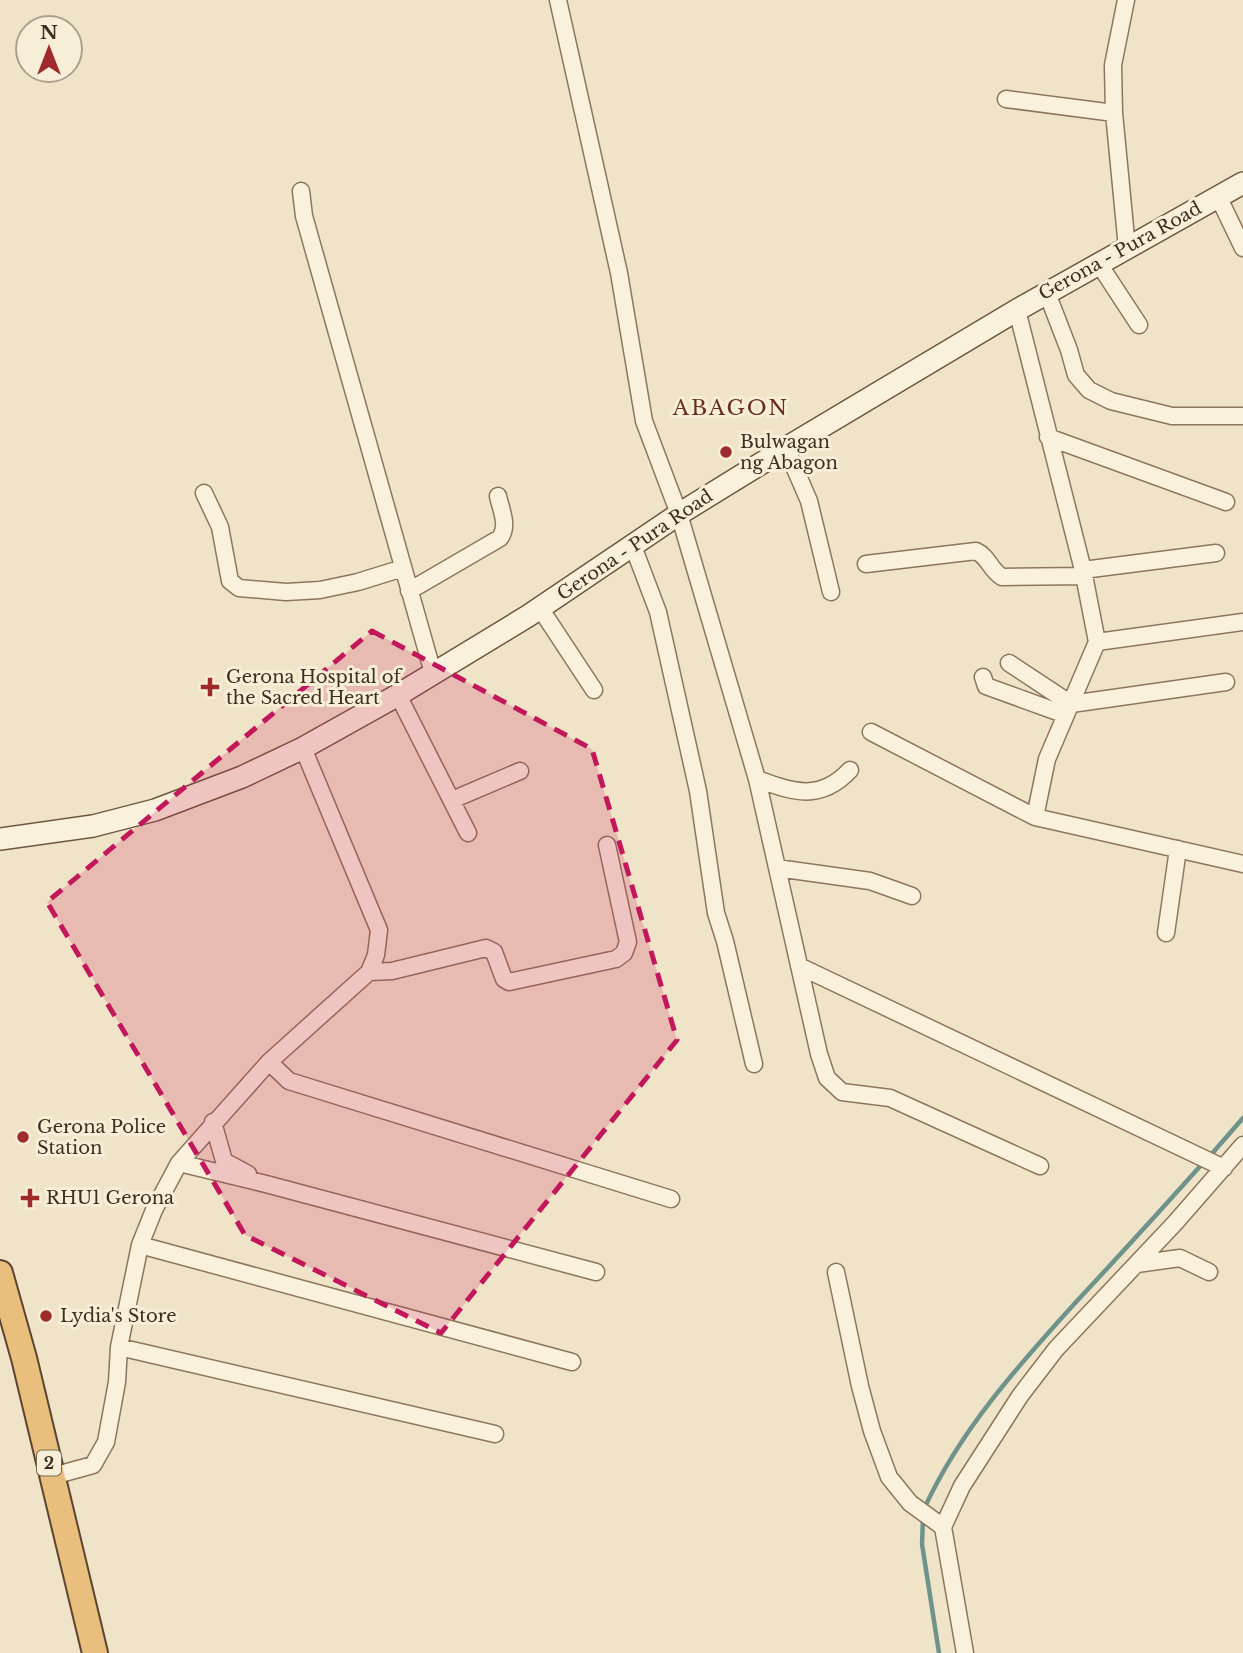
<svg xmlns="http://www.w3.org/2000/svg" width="1243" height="1653" font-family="'Libre Baskerville',serif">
<rect width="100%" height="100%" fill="#f0e4c8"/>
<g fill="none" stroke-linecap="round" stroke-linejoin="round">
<path stroke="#6f938a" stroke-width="4.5" d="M 1209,1157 L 1243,1118
M 924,1509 C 960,1430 1018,1366 1076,1302 C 1119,1256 1161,1210 1203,1163
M 923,1518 L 922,1544 L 939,1653"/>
<defs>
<path id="minor" d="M 558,0 L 619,273 L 644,421 L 679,514 L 757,779 L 819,1054 L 827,1078 L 842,1092 L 890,1098 L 1040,1166
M 1126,0 L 1113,65 L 1114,113 L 1127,248
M 1006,99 L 1114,113
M 301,191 L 304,216 L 433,673
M 1218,196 L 1243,248
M 1099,264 L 1139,325
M 1047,293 L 1069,350 L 1076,375 L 1089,390 L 1111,401 L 1172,416 L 1243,416
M 1017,310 L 1083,570 L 1097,642 L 1047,759 L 1035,817 L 1243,864
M 1048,437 L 1226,502
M 786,448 L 809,501 L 831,592
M 204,493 L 220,527 L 230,581 L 239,588 L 286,592 L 320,590 L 358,582 L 403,568
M 633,546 L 658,612 L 698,791 L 716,913 L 725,941 L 754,1064
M 866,564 L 976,551 C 989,557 990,570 1002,577 L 1084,576
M 1083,570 L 1216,553
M 409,591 L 500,538 C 509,526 501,510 498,496
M 540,608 L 594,690
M 1097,642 L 1243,622
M 1009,663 L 1071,704 L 1226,682
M 983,677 L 986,686 L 1066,715
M 398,695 L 468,833
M 871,732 L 1035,817
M 757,779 C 793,792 820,802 850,770
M 452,800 L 520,771
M 777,868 L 870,881 L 912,896
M 1166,933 L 1178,849
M 799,966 L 1224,1168
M 369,972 L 392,971 L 486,948 L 494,952 L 504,979 L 509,982 L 616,959 L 624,953 L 628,942 L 607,845
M 269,1062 L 289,1081 L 671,1199
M 213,1122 L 224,1161 L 248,1174
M 179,1163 L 266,1184 L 596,1272
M 140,1245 L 572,1362
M 1137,1264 L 1180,1258 L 1209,1272
M 836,1272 L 860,1386 L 872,1431 L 889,1477 L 910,1503 L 943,1527
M 119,1347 L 495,1434
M 53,1476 L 93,1465 L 106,1442 L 117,1382 L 119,1347 L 140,1245 L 154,1210 L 179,1163 L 269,1062 L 369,972 L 376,955 L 379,930 L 303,748
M 965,1653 L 943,1527 L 962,1486 L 1020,1396 L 1056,1349 L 1175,1223 L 1243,1145"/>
<path id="secondary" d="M 0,839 L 93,826 L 155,810 L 242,777 L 303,748 L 398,695 L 528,616 L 679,514 L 786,448 L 1017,310 L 1243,183"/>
<path id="trunk" d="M 0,1273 L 24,1358 L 95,1653"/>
</defs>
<use href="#minor" stroke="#8d765c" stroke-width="19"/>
<use href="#secondary" stroke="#6f573f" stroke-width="24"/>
<use href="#trunk" stroke="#5b4430" stroke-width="28"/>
<use href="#minor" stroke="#faf1dc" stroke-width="16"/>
<use href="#secondary" stroke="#faf1dc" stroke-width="21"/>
<use href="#trunk" stroke="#eabe7c" stroke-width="24"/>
</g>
<path fill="#c2185b" fill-opacity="0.2" stroke="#c2185b" stroke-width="5" stroke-dasharray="14 9" stroke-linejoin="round" d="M 372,631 L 592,749 L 677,1040 L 441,1333 L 245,1235 L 47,902 Z"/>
<g fill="#9e2a2b" stroke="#f7eed8" stroke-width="2.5">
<circle cx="726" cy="452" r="7"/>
<path d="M206.5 676.5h7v7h7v7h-7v7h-7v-7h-7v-7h7z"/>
<circle cx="23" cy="1137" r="7"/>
<path d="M26.5 1187.5h7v7h7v7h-7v7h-7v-7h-7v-7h7z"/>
<circle cx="46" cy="1316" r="7"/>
</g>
<g text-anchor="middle" stroke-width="6" stroke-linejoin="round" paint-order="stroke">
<rect fill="#f7eed8" stroke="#756857" stroke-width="2" x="37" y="1450.5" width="24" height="25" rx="5"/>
<g font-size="16" font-weight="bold" fill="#3d2e20">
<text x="49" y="1469">2</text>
</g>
<g font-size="18" fill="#3d2e20" stroke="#f7eed8">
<text transform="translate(1120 251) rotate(-29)" y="6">Gerona - Pura Road</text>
<text transform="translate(635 545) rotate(-34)" y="6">Gerona - Pura Road</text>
</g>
<g font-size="18" fill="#3d2e20" stroke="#f7eed8" text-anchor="start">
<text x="740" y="448">Bulwagan<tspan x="740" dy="21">ng Abagon</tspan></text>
<text x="226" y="683">Gerona Hospital of<tspan x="226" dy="21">the Sacred Heart</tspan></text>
<text x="37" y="1133">Gerona Police<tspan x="37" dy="21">Station</tspan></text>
<text x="46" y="1204">RHU1 Gerona</text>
<text x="60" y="1322">Lydia's Store</text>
</g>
<g font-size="21" letter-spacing="2" fill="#6b2e1e" stroke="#f7eed8">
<text x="731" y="415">ABAGON</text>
</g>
</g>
<g transform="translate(49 49)"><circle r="33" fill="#f7eed8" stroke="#ada18e" stroke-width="2"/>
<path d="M0-5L12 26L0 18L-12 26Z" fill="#9e2a2b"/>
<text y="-10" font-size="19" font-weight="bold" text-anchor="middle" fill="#3d2e20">N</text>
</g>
</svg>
